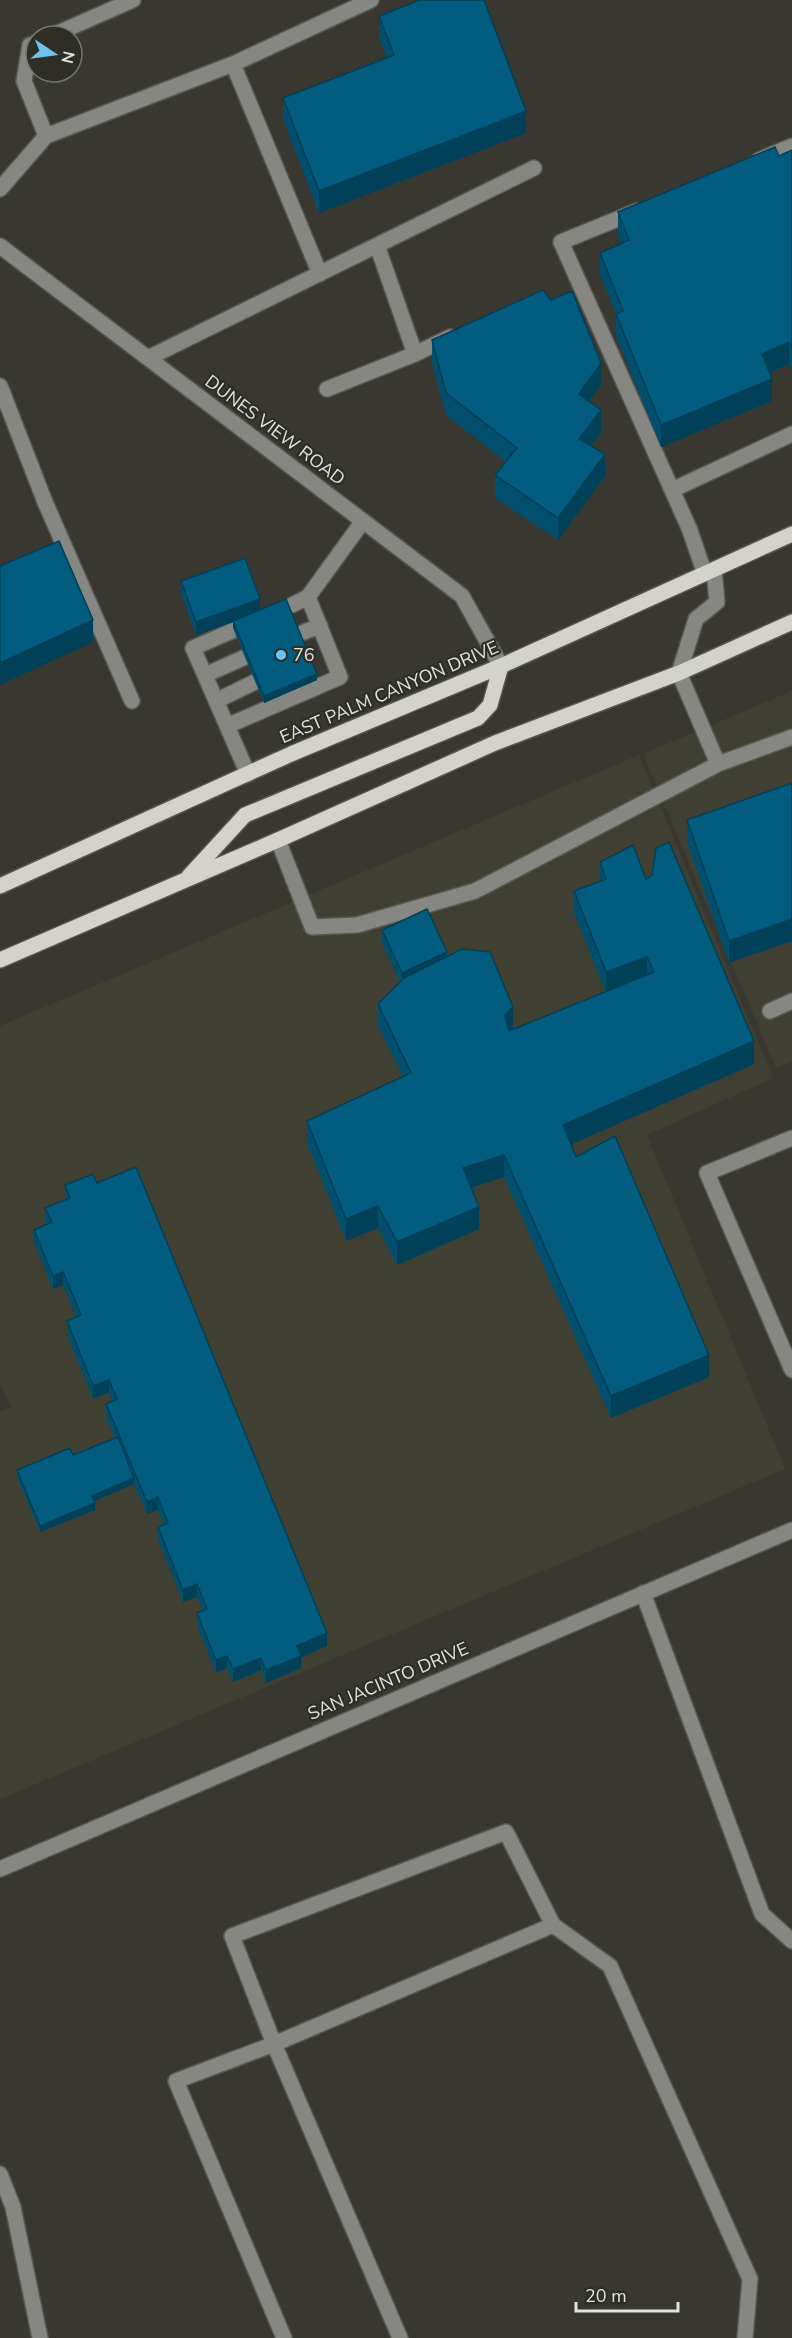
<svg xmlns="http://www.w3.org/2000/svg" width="792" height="2338" font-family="'Nunito Sans',sans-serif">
<rect width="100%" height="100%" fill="#383831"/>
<path fill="#404032" d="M 792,691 L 792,1061 L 776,1068 L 643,754 Z
M 639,755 L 773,1078 L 647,1135 L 785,1469 L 0,1799 L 0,1412 L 11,1407 L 0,1383 L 0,1026 Z"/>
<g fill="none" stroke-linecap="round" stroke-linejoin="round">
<defs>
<path id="minor" d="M 51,36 L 133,0
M 36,43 L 30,45 L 24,81 L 46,136
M 233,64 L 371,0
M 759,160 L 792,146
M 0,189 L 46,136 L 233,64 L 320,274
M 637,211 L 561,242 L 689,528 L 705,574
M 0,246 L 462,596 L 501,666
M 415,354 L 450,337
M 148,358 L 534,168
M 0,386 L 45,502 L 132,701
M 327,389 L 415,354 L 377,245
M 672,490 L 792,434
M 714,570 L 717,602 L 696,619 L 679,673 L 718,764
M 292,605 L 308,597 L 363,521
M 241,627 L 193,648 L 248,774
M 304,632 L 320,626
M 205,675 L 252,654
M 216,701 L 261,679
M 227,726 L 340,677 L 308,597
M 278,840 L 312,927 L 357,925 L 475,891 L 718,764 L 792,737
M 770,1011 L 792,1001
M 792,1138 L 707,1173 L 792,1370
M 643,1593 L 762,1914 L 792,1941
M 0,1869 L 792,1530
M 0,2174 L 13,2207 L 40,2338
M 284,2338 L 176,2081 L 274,2044 L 232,1936 L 506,1832 L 553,1925 L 610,1966 L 750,2279 L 745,2338
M 400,2338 L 274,2044 L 553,1925"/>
<path id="major" d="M 189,876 L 245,815 L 478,718 L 490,705 L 501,666
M 0,886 L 291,754 L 501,666 L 792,534
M 0,960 L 278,840 L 495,743 L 679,673 L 792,622"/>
</defs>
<use href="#minor" stroke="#575750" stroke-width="18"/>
<use href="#major" stroke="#575750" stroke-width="18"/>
<use href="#minor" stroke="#868682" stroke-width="15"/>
<use href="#major" stroke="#d3d3cc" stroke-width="15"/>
</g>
<path fill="#024f6d" d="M 379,16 L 526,133 L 319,213 L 283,120 L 283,98 L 387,58 L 379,38 Z
M 792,150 L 792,371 L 789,364 L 770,373 L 772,401 L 661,447 L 616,336 L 616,314 L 600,275 L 600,253 L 622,243 L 618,234 L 618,212 L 779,156 Z
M 432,340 L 601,385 L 589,402 L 601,433 L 591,445 L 605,476 L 558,540 L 495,498 L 495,475 L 506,462 L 446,415 L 432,363 Z
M 181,581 L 260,610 L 317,680 L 264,703 L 233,628 L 233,622 L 196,635 L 181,594 Z
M 792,783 L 729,963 L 687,842 L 687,820 Z
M 600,862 L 646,879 L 754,1064 L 571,1144 L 576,1157 L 709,1377 L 611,1418 L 504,1177 L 471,1188 L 479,1229 L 397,1265 L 378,1228 L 346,1241 L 307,1143 L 307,1121 L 403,1077 L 378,1026 L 378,1004 L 400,982 L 382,943 L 382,930 L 447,957 L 513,1029 L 605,991 L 574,913 L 574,891 L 600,881 Z
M 97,1183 L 327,1646 L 301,1657 L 301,1668 L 266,1683 L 261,1670 L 233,1682 L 227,1668 L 216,1673 L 197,1626 L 197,1613 L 203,1611 L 197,1597 L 183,1602 L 158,1540 L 158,1527 L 164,1525 L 158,1510 L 147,1514 L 134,1484 L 94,1501 L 95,1510 L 40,1532 L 17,1477 L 17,1470 L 73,1455 L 115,1438 L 106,1417 L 106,1404 L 112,1401 L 109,1392 L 93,1399 L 67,1334 L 67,1321 L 76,1317 L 63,1285 L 53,1289 L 34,1243 L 34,1230 L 47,1224 L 45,1220 L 45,1208 L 65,1199 L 65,1185 Z"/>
<path fill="#014059" d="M 526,111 L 526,133 L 319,213 L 319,191 Z
M 789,342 L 789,364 L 762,376 L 762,354 Z
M 601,363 L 601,385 L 579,416 L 579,394 Z
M 772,379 L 772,401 L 661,447 L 661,425 Z
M 601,410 L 601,433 L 579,461 L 579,439 Z
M 605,454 L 605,476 L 558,540 L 558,518 Z
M 260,599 L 260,612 L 196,635 L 196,622 Z
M 93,620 L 93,642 L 0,685 L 0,663 Z
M 317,674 L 317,680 L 264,703 L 264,696 Z
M 792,919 L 792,941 L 729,963 L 729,941 Z
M 447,952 L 447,964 L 402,986 L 402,973 Z
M 647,957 L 647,979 L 606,994 L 606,972 Z
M 513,1007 L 513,1030 L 505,1037 L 505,1015 Z
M 754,1041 L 754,1064 L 563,1148 L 563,1125 Z
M 504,1155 L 504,1177 L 463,1190 L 463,1168 Z
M 378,1206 L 378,1228 L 346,1241 L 346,1219 Z
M 479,1207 L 479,1229 L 397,1265 L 397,1242 Z
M 63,1272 L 63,1285 L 53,1289 L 53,1276 Z
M 709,1355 L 709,1377 L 611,1418 L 611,1396 Z
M 109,1380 L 109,1392 L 93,1399 L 93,1386 Z
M 134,1478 L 134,1484 L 92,1502 L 92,1496 Z
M 158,1497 L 158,1510 L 147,1514 L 147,1502 Z
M 95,1503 L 95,1510 L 40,1532 L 40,1526 Z
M 197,1584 L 197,1597 L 183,1602 L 183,1590 Z
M 327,1633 L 327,1646 L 301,1657 L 301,1668 L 266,1683 L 266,1670 L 297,1646 Z
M 227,1656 L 227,1668 L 216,1673 L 216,1660 Z
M 261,1658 L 261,1670 L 233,1682 L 233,1669 Z"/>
<path fill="#025c7f" stroke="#014059" stroke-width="1.5" d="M 420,0 L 484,0 L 526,111 L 319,191 L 283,98 L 394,55 L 379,16 Z
M 775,147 L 779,156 L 792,150 L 792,348 L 789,342 L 762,354 L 772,379 L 661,425 L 616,314 L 623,311 L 600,253 L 629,240 L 618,212 Z
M 543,290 L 551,300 L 572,291 L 601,363 L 579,394 L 601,410 L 579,439 L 605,454 L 558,518 L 495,475 L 517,448 L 446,393 L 432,340 Z
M 59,541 L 93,620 L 0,663 L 0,566 Z
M 245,558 L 260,599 L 196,622 L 181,581 Z
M 286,599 L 317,674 L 264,696 L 233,621 Z
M 792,783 L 792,919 L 729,941 L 687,820 Z
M 669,842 L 754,1041 L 563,1125 L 576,1157 L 615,1136 L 709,1355 L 611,1396 L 504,1155 L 463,1168 L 479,1207 L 397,1242 L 378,1206 L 346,1219 L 307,1121 L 411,1073 L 378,1004 L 404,978 L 462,949 L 490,952 L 513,1007 L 505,1015 L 509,1031 L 654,972 L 647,957 L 606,972 L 574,891 L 606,879 L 600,862 L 633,845 L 646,879 L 652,875 L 656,848 Z
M 427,909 L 447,952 L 402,973 L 382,930 Z
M 136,1167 L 327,1633 L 297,1646 L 301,1656 L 266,1670 L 261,1658 L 233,1669 L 227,1656 L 216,1660 L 197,1613 L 207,1609 L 197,1584 L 183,1590 L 158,1527 L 168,1523 L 158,1497 L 147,1502 L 106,1404 L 117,1399 L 109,1380 L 93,1386 L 67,1321 L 81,1315 L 63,1272 L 53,1276 L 34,1230 L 52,1222 L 45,1208 L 70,1198 L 65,1185 L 93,1174 L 97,1183 Z
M 118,1437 L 134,1478 L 92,1496 L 95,1503 L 40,1526 L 17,1470 L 70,1448 L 73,1455 Z"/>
<circle fill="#6bc3f2" stroke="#2e2e27" stroke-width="2" cx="281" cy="655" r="6"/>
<g text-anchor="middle" stroke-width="4.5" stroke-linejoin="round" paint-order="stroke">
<g font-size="18" fill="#e2e2de" stroke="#2e2e27">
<text transform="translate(275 430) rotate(37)" y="6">DUNES VIEW ROAD</text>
<text transform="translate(389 692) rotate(-23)" y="6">EAST PALM CANYON DRIVE</text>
<text transform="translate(388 1681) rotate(-23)" y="6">SAN JACINTO DRIVE</text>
</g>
<g font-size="18" fill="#e2e2de" stroke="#2e2e27" text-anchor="start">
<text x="293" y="661">76</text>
</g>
</g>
<g transform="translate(54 54) rotate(103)"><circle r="28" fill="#2e2e27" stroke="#767670" stroke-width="1.5"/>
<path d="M0-4.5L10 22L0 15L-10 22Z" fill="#6bc3f2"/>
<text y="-9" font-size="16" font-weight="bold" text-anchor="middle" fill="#e2e2de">N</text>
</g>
<path d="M576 2302v9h102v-9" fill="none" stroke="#e2e2de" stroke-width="3"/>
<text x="585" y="2302" font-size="18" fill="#e2e2de" stroke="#2e2e27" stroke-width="4.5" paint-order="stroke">20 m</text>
</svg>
